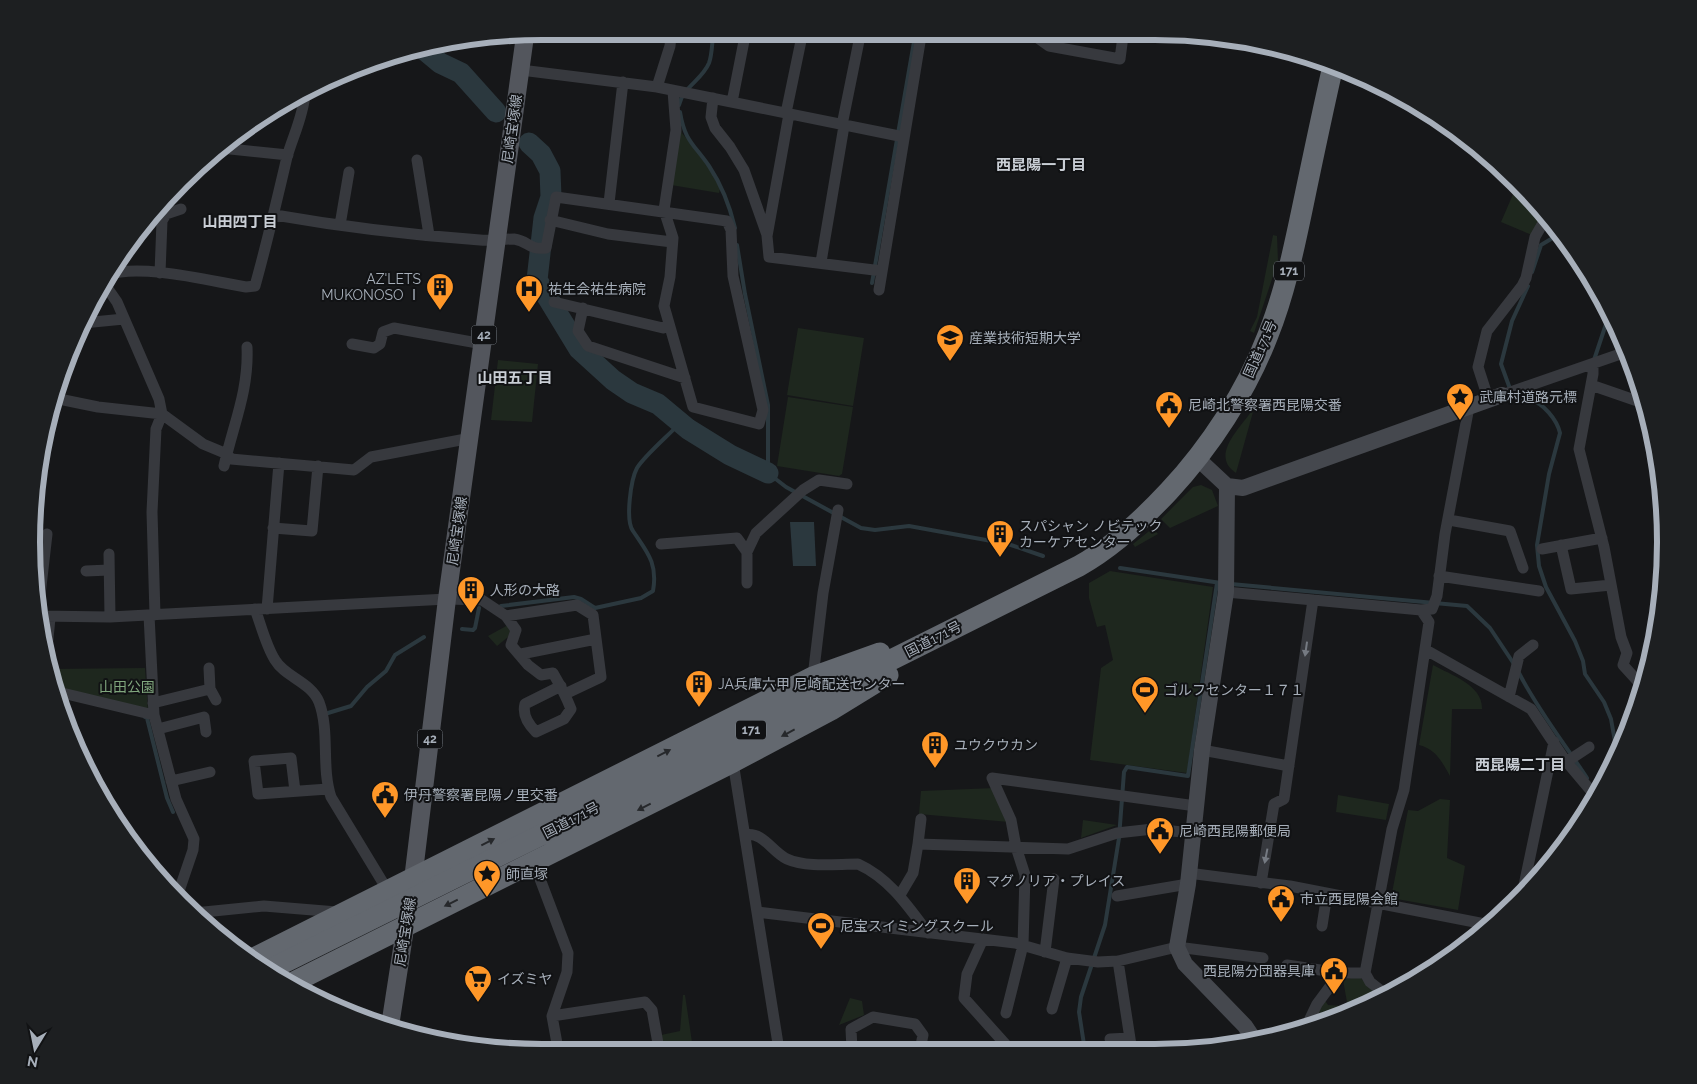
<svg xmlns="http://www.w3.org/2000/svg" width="1697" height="1084" font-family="Raleway,'Noto Sans JP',sans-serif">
<rect width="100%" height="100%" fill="#161719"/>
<path fill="#1e271e" d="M 680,127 L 682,133 L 709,167 L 720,189 L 719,193 L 671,185 Z
M 1517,185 L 1543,213 L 1532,235 L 1501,222 Z
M 1273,235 L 1277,236 L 1278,261 L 1254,333 L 1250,331 L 1257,317 Z
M 798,328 L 864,338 L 853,406 L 787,395 Z
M 498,360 L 538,364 L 532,422 L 491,420 Z
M 788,397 L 853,407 L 842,474 L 839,476 L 777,466 Z
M 1251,412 L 1253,412 L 1236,473 C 1210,456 1239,429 1251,412 Z
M 1201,485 L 1212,490 L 1218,506 L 1170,528 L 1161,519 L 1193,487 Z
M 1153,528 L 1158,534 L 1135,547 L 1133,544 Z
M 1110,571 L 1213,587 L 1187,773 L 1090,760 L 1101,668 L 1113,660 L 1105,625 L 1097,627 L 1089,598 L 1089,583 Z
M 508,625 L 511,628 L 508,637 L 497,646 L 488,636 Z
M 1433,665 C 1451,675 1483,685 1482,709 L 1452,709 L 1450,776 C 1442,762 1436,749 1419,745 Z
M 145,668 L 148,711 L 54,689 L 50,677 L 51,669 Z
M 995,788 L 1009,822 L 919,814 L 921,791 Z
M 1338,795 L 1389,804 L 1386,820 L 1336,812 Z
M 1440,799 L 1450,800 L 1447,858 L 1465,866 L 1458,910 L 1391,898 L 1408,810 L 1418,811 Z
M 1083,820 L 1117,825 L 1081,838 Z
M 1359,976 L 1371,989 L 1383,999 L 1336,1017 L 1316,1014 L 1324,999 L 1328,1005 L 1344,1006 L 1347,1002 L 1343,980 Z
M 683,995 L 685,995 L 693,1049 L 663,1049 L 661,1035 L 680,1031 Z
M 850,998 L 862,1001 L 864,1015 L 839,1025 Z"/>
<path fill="#2b383e" d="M 790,522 L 814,522 L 816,566 L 793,566 Z"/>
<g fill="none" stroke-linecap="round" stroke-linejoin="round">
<path stroke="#2b383e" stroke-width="4" d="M 679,105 C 683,87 702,80 709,63 C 712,55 712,44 713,36
M 680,112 C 685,142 694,144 709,166 C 721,184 730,207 735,228
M 737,245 L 745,294 L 768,405 L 768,473 L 786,487 L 861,528 L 875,530 L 909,526 L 1008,544 L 1043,556
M 1532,272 L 1541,245 L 1561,233
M 872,283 L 915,36
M 1528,286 L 1512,321 L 1501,364 L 1513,397 C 1519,400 1523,399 1529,400 C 1543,402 1557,420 1560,433 L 1549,474 L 1537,545 L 1539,566 L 1546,587 L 1575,641 L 1583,661 L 1585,674 L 1604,702 L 1611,719 L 1617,753
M 1594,360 L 1610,312
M 1120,568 L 1221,583
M 1231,584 L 1467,606 L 1490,628 L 1514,664
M 501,606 L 574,597 L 581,599 L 595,608 L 641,598 L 653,591 C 658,563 647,552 633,531 C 625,520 631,479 637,468 C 645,455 669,435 680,423
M 462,629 L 473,630 L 475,628 L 479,608
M 1519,673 C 1538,710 1564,743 1587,778
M 328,713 L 351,706 L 367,687 L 386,671 L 395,655 L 424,637
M 145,717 L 147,718 L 167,798 L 173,812
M 1085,1051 L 1079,1012 L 1081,997 L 1105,925 L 1119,838 L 1124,772 L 1127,767 L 1188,776 L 1217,583"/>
<path stroke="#2b383e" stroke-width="21" d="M 422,48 L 440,63 L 461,73 L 496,112
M 529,143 L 541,154 L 550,171 L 551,197 L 544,218 L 537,280 L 579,349 L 613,380 L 632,393 L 658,404 L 688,429 L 730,455 L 768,473"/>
<path stroke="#37393e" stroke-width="11" d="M 1035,36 L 1049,46 L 1120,59 L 1123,36
M 521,70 L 657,87 L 904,137
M 657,87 L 670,46 L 671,36
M 713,98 L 711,117 L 715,128 L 730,147 L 744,170 L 767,235
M 732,102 L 745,36
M 786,113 L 802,36
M 789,114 L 767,236 L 769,257 L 882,271
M 842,125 L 860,36
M 221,148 L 288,155
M 417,160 L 429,235
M 609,203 L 623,82
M 275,215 C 343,227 411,235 480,240 C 491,241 503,239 514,239 C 529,241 528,250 546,248 L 556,197 L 727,221 L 731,230 L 733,276 L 763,410 L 759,424 L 693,407 L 664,306 L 670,277 L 673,238 L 664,210 L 676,130 L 673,91
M 550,220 L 608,234 L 672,242
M 340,225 L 349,172
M 821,262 L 844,126
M 160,273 L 162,221 L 166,214 L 181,209
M 107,275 C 141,263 210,281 246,287 L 255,286 C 267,243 277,200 287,157 C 293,136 303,117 305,94
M 103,282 L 117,302 L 159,399 L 162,414 L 156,429 L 152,512 L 155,615
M 879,290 L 921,36
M 554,302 L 663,328 L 669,326
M 583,308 L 578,331 L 588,346 L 685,378
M 83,323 L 124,319
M 352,344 L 374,348 L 380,344 L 383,332 L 394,328 L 483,344
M 1593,364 L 1593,374 L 1579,449 L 1604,547 L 1621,637 L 1627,653 L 1623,665 L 1643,687
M 1591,385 L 1646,404
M 1502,395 L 1626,352
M 54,398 L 98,407 L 162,414 L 203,444 L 227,454 L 231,459 L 354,470 L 371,457 L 471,438
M 1489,401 L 1478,367 L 1487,331 L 1522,286 L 1526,278 L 1535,237 L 1547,216
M 224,466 C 233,425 249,391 247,347
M 1449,520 L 1510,531 L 1523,568
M 273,528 L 312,531 L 318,466
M 661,544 L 737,538 L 747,552
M 1561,545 L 1571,589 L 1611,585
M 1542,549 L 1602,538
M 109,554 L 110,617
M 86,571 L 109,570
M 1439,576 L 1539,591
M 747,583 L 747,552 L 756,533 L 803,490 L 819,480 L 847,484
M 1226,592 L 1421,610 L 1429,622 L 1404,790 L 1392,829 L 1365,973
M 255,609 C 261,625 266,646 275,660 C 285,677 311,682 319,702 C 330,731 321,767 331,797 L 388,891
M 267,609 L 279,463
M 1421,610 L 1432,609 L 1437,596 L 1445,534 L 1469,407
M 149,615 L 154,715 L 176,799 L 194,839 L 193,850 L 178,894
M 39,616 L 110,617 L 447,599 L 482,600 L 506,616 L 577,605 L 593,615 L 601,677 L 565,694
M 506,616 L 516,630 L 511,645 L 528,665 L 541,675 L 553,673 C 560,685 566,696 571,709 L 564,719 L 536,732 C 528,724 522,715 525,704 L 561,686
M 43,617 L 40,595 L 47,534
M 1426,650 L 1531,709 L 1565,760 L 1597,798
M 521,654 L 596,639
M 46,659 L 50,618
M 209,668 L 210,689 L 216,700
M 813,677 L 823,593 L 838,510
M 54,691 L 154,715
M 1509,697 L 1519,656 L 1533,645
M 153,703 L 210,689
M 158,729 L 204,717 L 206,732
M 1202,750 L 1289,766
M 733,762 L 779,1050
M 1566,762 L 1589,747
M 171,781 L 210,772
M 295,791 L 291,758 L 254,761 L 258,794 L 328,789
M 745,835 C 763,831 772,852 787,859 C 807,868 836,864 858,864 C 889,878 908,906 928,933
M 918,844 L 921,819
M 534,863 L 568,953 L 567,972 L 552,1016 L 558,1049
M 1188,873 L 1290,886 L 1490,925
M 1261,883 L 1274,804 L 1284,799 L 1313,600
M 900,895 L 913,873 L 918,844 L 1068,849 L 1117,833 L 1153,829 L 1192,833
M 1522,895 L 1554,742
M 1117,896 L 1188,884
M 757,912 L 1015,943 L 1067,958 L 1098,962 L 1118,961 L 1177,947 L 1263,958
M 194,913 L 264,906 L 337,912
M 1322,926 L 1327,894
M 983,939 L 967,974 L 964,998 L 1007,1046 L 1006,1051
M 1045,952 L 1054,879
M 1118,961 L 1131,1045 L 1134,1051
M 1287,965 L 1340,973 L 1365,973 L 1370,982 L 1388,996
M 1052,1009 L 1067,958
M 1006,1013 L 1023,945 L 1025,875 L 1016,847 L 1011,820 L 992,778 L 1196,806
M 552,1016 L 645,1002 L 652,1010 L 659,1049
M 1305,1029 L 1317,1004 L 1340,973
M 1110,1039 L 1130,1038
M 852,1050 L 851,1029 L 873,1017 L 915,1024 L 923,1035 L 920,1050"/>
<path stroke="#45484e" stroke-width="16" d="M 1197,458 L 1227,486 L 1243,488 L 1502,395
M 1227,486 L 1226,592 L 1202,750 L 1188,884 L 1177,947 L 1185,964 L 1245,1026 L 1255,1041"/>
<path stroke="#53565d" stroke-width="18" d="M 412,888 L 447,599 L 525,36
M 390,1026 L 407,916"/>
<path stroke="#63686f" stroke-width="21" d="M 543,834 L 1079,566 C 1113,547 1142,520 1169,491 C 1210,447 1246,392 1268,335 C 1284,295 1293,253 1302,210 C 1312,162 1322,114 1333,66
M 252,959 L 813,677 L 880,653
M 288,985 L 733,762 L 831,710 L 888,675"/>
<path stroke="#63686f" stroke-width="21" d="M 271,969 L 543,834"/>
</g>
<defs><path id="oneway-solid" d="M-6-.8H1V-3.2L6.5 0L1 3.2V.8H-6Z" transform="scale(1.25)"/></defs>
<g fill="#757a82">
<use href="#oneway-solid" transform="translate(1306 649) rotate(98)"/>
<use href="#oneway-solid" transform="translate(1266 856) rotate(101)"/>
</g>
<g fill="#26282b">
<use href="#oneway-solid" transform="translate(788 733) rotate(152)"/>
<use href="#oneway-solid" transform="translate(664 753) rotate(-27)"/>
<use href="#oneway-solid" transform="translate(644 807) rotate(153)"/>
<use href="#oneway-solid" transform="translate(488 842) rotate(-27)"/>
<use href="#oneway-solid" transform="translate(451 903) rotate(154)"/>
</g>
<defs>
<symbol id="building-pin" viewBox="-11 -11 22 30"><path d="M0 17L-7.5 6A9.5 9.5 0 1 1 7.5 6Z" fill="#ff9728" stroke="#111214"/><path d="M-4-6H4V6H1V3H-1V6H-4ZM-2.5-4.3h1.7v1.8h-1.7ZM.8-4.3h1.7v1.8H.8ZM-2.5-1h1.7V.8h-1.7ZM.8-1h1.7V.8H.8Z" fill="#111"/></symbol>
<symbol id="hospital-pin" viewBox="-11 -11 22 30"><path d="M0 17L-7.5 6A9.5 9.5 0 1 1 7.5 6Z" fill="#ff9728" stroke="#111214"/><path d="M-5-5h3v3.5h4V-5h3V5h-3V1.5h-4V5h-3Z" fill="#111"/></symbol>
<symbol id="university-pin" viewBox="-11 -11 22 30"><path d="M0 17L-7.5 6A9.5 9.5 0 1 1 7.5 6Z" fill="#ff9728" stroke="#111214"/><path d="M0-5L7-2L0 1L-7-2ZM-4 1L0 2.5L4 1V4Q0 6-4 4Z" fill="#111"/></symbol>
<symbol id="sight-pin" viewBox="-11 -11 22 30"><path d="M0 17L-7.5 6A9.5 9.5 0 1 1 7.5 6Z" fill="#ff9728" stroke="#111214"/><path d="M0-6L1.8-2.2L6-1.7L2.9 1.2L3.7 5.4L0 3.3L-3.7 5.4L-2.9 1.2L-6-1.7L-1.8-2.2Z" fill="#111"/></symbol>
<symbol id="civic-pin" viewBox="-11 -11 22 30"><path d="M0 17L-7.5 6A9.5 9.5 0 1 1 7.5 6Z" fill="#ff9728" stroke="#111214"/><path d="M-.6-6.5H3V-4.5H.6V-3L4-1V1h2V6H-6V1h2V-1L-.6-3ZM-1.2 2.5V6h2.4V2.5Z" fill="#111"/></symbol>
<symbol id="stadium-pin" viewBox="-11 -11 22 30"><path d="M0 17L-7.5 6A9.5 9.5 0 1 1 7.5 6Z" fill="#ff9728" stroke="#111214"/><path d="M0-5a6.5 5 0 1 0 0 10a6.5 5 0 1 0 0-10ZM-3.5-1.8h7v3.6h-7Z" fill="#111"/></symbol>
<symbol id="supermarket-pin" viewBox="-11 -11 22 30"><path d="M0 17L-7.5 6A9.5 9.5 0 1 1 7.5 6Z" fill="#ff9728" stroke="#111214"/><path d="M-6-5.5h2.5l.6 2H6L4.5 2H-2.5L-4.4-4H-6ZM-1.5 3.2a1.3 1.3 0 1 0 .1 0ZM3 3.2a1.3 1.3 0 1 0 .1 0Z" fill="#111"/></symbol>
</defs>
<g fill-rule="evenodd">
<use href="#building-pin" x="424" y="271" width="32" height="43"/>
<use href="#hospital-pin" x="513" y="273" width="32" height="43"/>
<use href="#university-pin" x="934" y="322" width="32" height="43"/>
<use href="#sight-pin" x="1444" y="381" width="32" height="43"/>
<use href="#civic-pin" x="1153" y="389" width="32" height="43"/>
<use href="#building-pin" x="984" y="518" width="32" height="43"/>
<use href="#building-pin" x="455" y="574" width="32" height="43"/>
<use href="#building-pin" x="683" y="668" width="32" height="43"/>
<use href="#stadium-pin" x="1129" y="674" width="32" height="43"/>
<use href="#building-pin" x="919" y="729" width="32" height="43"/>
<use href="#civic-pin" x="369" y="779" width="32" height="43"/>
<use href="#civic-pin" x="1144" y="815" width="32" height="43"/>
<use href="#sight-pin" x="471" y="858" width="32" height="43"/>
<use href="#building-pin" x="951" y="865" width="32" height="43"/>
<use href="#civic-pin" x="1265" y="883" width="32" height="43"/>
<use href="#stadium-pin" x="805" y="910" width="32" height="43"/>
<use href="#civic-pin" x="1318" y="955" width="32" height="43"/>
<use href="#supermarket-pin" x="462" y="963" width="32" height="43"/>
</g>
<g text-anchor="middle" stroke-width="4" stroke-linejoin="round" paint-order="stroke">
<g fill="#111214" stroke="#7a8088" stroke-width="1">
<rect x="1274" y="261.5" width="30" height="19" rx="4"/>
<rect x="471.5" y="325.5" width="25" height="19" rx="4"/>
<rect x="736" y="720.5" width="30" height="19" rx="4"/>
<rect x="417.5" y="729.5" width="25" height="19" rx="4"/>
</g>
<g font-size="12" font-weight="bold" fill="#a7afba">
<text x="1289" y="275">171</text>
<text x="484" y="339">42</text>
<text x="751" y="734">171</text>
<text x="430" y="743">42</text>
</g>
<g font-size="14" fill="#a7afba" stroke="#111214">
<text transform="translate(512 129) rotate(-82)" y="5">尼崎宝塚線</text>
<text transform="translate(1260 349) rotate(-66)" y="5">国道171号</text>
<text transform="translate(457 531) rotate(-82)" y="5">尼崎宝塚線</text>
<text transform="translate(933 639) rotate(-27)" y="5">国道171号</text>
<text transform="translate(571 820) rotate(-27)" y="5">国道171号</text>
<text transform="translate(405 932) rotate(-81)" y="5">尼崎宝塚線</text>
</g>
<g font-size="14" fill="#a7afba" stroke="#111214" text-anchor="start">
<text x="421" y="284" text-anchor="end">AZ'LETS<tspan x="421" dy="16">MUKONOSO Ⅰ</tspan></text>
<text x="548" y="294">祐生会祐生病院</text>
<text x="969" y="343">産業技術短期大学</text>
<text x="1479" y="402">武庫村道路元標</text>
<text x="1188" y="410">尼崎北警察署西昆陽交番</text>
<text x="1019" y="531">スパシャン ノビテック<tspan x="1019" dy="16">カーケアセンター</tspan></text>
<text x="490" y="595">人形の大路</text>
<text x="718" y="689">JA兵庫六甲 尼崎配送センター</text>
<text x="1164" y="695">ゴルフセンター１７１</text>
<text x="954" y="750">ユウクウカン</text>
<text x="404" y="800">伊丹警察署昆陽ノ里交番</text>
<text x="1179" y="836">尼崎西昆陽郵便局</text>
<text x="506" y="879">師直塚</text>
<text x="986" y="886">マグノリア・プレイス</text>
<text x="1300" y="904">市立西昆陽会館</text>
<text x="840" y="931">尼宝スイミングスクール</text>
<text x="1315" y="976" text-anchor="end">西昆陽分団器具庫</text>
<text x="497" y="984">イズミヤ</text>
</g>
<g font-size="14" fill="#80a67d" stroke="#111214">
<text x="127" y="692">山田公園</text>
</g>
<g font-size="15" font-weight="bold" fill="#c9ced5" stroke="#111214">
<text x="1041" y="170">西昆陽一丁目</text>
<text x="240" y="227">山田四丁目</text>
<text x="515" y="383">山田五丁目</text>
<text x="1520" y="770">西昆陽二丁目</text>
</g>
</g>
<path d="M0 0H1697V1084H0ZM542 40H1155A502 502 0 0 1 1657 542V542A502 502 0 0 1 1155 1044H542A502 502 0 0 1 40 542V542A502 502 0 0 1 542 40Z" fill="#1d1f21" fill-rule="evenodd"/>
<path fill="none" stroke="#a7afba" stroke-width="6" d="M542 40H1155A502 502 0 0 1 1657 542V542A502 502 0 0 1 1155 1044H542A502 502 0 0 1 40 542V542A502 502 0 0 1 542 40Z"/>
<g transform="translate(35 1049) rotate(190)" stroke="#111214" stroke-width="4" paint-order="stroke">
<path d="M0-4L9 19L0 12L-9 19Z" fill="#a7afba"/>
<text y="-8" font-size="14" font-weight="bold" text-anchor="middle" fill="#a7afba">N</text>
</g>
</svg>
